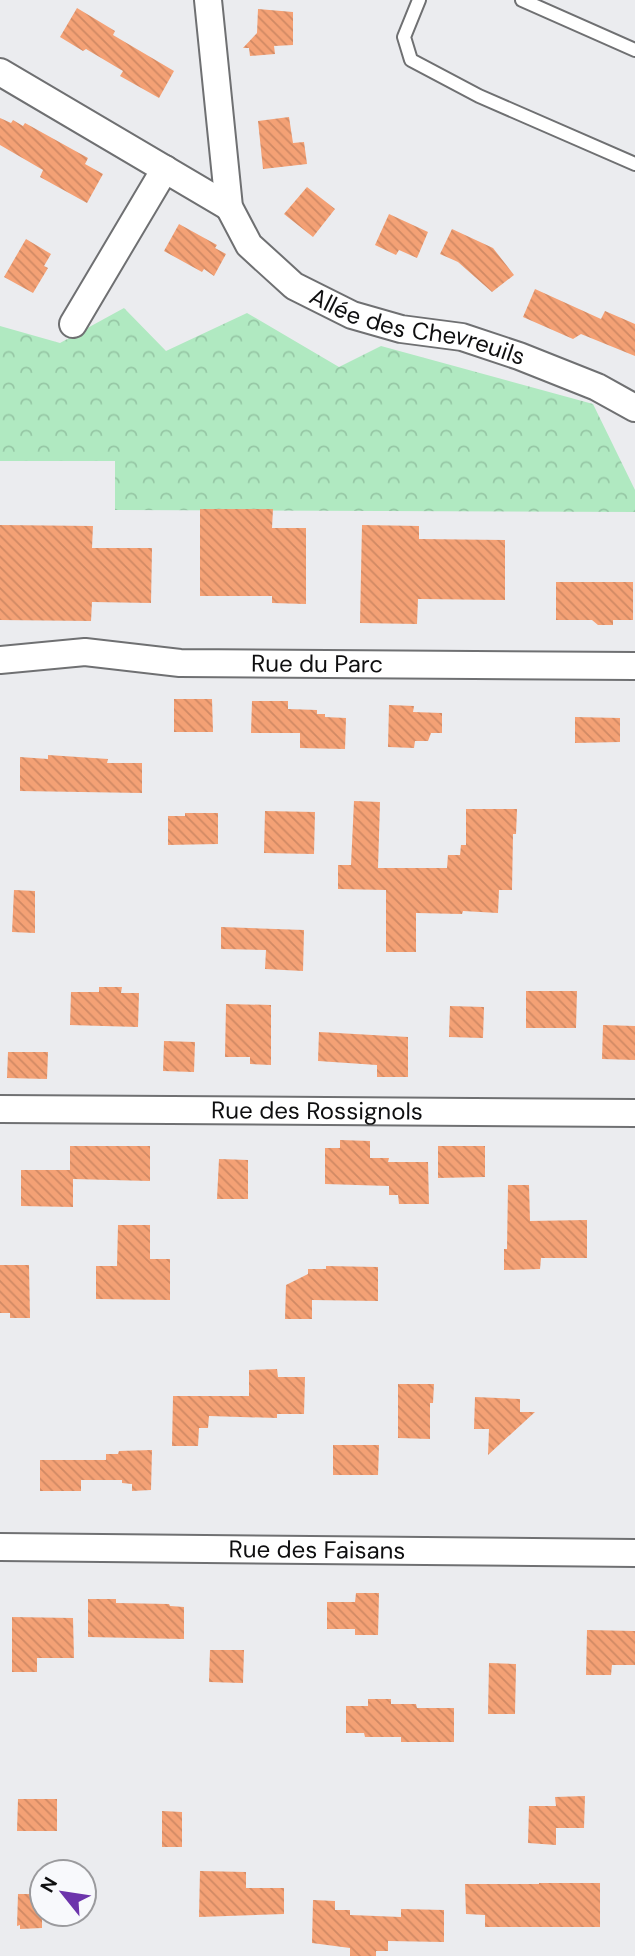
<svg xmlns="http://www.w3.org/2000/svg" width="635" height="1956" font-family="'DM Sans',sans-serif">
<defs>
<pattern id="forest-crowns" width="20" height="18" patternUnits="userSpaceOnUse" patternTransform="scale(1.75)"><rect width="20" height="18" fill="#b0e9c1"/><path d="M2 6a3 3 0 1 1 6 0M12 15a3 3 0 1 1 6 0" fill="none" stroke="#96c7a5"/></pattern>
<pattern id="building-back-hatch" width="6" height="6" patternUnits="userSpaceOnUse" patternTransform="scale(1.75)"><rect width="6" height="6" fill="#f4a175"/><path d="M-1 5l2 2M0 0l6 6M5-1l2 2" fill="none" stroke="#d08964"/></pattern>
</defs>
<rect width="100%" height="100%" fill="#ebecef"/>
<path fill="url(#forest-crowns)" d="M 124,308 L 166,351 L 247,313 L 339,367 L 381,346 L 593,404 L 635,490 L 635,512 L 115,510 L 115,461 L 0,461 L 0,326 L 60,343 Z"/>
<path fill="url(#building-back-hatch)" d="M 77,8 L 115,31 L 113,35 L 174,71 L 159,98 L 120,76 L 123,71 L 86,49 L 83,51 L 60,37 Z
M 258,9 L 293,12 L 293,45 L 274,46 L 275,54 L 250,56 L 249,48 L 243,48 L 257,33 Z
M 289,117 L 293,143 L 304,142 L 307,164 L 263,169 L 258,121 Z
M 0,118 L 11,123 L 13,120 L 23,126 L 25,123 L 88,158 L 85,164 L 103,174 L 87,203 L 40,177 L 43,170 L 0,145 Z
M 307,187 L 335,209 L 313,237 L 284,214 Z
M 389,214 L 428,232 L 417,258 L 399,250 L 396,255 L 375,245 Z
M 179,224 L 217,245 L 215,248 L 226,254 L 214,276 L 204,269 L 202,272 L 164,251 Z
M 452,229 L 493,248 L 514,275 L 492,292 L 458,262 L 440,254 Z
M 26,239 L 51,254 L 44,266 L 48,268 L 33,293 L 4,277 Z
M 535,289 L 601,319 L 605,311 L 635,324 L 635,356 L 581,334 L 573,339 L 523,317 Z
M 200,509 L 273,509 L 272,528 L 306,528 L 306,604 L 272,603 L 272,596 L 200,596 Z
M 0,525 L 93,526 L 92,548 L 152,548 L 151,603 L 92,602 L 91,621 L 0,620 Z
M 362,525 L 419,526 L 419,539 L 505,540 L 505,600 L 418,599 L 417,624 L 360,623 Z
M 556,582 L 633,582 L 633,620 L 613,620 L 613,625 L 598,625 L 592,620 L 556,620 Z
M 174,699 L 212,699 L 213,732 L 174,732 Z
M 252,701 L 288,701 L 288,709 L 317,710 L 317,714 L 325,714 L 325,717 L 346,718 L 345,749 L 300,748 L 300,733 L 251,733 Z
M 389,705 L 414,706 L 413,712 L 442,713 L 442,733 L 431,733 L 428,741 L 415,741 L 414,748 L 388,747 Z
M 575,717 L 620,718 L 620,742 L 575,743 Z
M 48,755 L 108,759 L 107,763 L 142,763 L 142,793 L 20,791 L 20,757 L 48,759 Z
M 354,801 L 380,802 L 378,868 L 447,868 L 448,855 L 460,855 L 461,845 L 466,845 L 466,809 L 517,809 L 516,834 L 513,834 L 512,890 L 499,890 L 498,913 L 463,911 L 462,914 L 416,913 L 416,952 L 386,952 L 386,890 L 338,889 L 338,865 L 351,865 Z
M 265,811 L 315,812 L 314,854 L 264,853 Z
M 185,813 L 218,813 L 218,844 L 168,845 L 168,816 L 185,816 Z
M 14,890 L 35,891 L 35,933 L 12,932 Z
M 221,927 L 304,930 L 303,971 L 265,969 L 266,950 L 221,949 Z
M 99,987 L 122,987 L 121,993 L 139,993 L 138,1027 L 70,1025 L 71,992 L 99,992 Z
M 526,991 L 577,991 L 576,1028 L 526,1028 Z
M 226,1004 L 271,1005 L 271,1065 L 250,1064 L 250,1057 L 225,1057 Z
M 450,1006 L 484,1007 L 483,1038 L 449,1037 Z
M 603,1025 L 635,1026 L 635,1060 L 602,1059 Z
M 319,1032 L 408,1037 L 408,1077 L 377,1077 L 377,1065 L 318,1061 Z
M 164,1041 L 195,1042 L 194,1072 L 163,1071 Z
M 8,1052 L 48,1052 L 47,1079 L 7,1078 Z
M 340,1140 L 370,1141 L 370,1158 L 389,1158 L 388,1162 L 428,1162 L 429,1204 L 399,1204 L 398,1195 L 389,1195 L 389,1186 L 325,1184 L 325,1148 L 340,1148 Z
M 70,1146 L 150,1146 L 150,1181 L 73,1179 L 73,1207 L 21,1206 L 21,1170 L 70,1170 Z
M 438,1146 L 485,1146 L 485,1177 L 438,1178 Z
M 219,1159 L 248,1160 L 248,1199 L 217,1199 Z
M 508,1185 L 529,1185 L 530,1221 L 587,1220 L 587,1258 L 541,1258 L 540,1269 L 504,1270 L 504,1249 L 507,1249 Z
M 118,1225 L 150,1225 L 150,1259 L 170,1259 L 170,1300 L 96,1299 L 96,1266 L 117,1266 Z
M 0,1265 L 29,1265 L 30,1318 L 10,1318 L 10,1313 L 0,1313 Z
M 326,1266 L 378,1267 L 378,1301 L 312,1300 L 312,1319 L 285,1319 L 286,1285 L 308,1274 L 308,1269 L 326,1269 Z
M 277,1369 L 278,1377 L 305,1377 L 304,1414 L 277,1414 L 277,1418 L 209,1416 L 208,1428 L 199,1428 L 198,1446 L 172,1446 L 173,1396 L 249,1396 L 249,1370 Z
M 398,1384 L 434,1384 L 433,1403 L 430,1403 L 430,1439 L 398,1438 Z
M 475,1397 L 520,1399 L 520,1412 L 535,1412 L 488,1455 L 489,1429 L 474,1429 Z
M 333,1445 L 379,1445 L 378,1475 L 333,1475 Z
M 152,1450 L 151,1490 L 132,1491 L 132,1484 L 122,1483 L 122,1480 L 81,1480 L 81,1491 L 40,1491 L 40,1460 L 106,1460 L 106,1454 L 118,1454 L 119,1451 Z
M 356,1593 L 379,1593 L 378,1635 L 355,1635 L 355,1629 L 327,1629 L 327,1602 L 355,1602 Z
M 88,1599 L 116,1599 L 116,1603 L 169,1604 L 170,1606 L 184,1607 L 184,1639 L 88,1637 Z
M 12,1617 L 73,1618 L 74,1658 L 37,1658 L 37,1672 L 12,1672 Z
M 587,1630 L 635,1631 L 635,1665 L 612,1665 L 611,1675 L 586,1675 Z
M 210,1650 L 244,1650 L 243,1683 L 209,1682 Z
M 489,1663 L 516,1664 L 515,1714 L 488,1714 Z
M 368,1699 L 391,1699 L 391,1704 L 416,1704 L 417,1708 L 454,1708 L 454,1742 L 401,1742 L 401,1737 L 365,1737 L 364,1733 L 346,1733 L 346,1706 L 368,1706 Z
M 585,1796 L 584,1828 L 556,1828 L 556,1845 L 528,1843 L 529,1806 L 556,1806 L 555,1797 Z
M 18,1799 L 57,1799 L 57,1831 L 17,1831 Z
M 162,1811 L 182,1812 L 182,1847 L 162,1847 Z
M 200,1871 L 246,1872 L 246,1888 L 284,1888 L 284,1914 L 199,1917 Z
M 539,1883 L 600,1883 L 600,1927 L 485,1927 L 485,1915 L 466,1914 L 465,1884 L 539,1884 Z
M 18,1894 L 42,1894 L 42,1928 L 20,1929 L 20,1925 L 17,1926 Z
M 313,1900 L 335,1901 L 335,1910 L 350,1910 L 350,1915 L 401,1917 L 401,1909 L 444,1910 L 444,1942 L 388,1941 L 388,1951 L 376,1951 L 376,1956 L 350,1956 L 350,1948 L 312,1943 Z"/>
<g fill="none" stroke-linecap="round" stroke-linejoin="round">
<defs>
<path id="lane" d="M 419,0 L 404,37 L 411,60 L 479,96 L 635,164
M 522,0 L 635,50"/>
<g id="street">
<path id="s1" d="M 208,0 L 229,207 L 249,245 L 294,286 L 352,315 L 401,329 L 462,337 L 519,356 L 597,387 L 635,408"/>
<path d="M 0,72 L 229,207"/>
<path d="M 73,324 L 165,169"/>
<path id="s2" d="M 0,660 L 85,652 L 180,663 L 635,666"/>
<path id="s3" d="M 0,1109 L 635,1113"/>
<path id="s4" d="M 0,1547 L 635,1553"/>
</g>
</defs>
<use href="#lane" stroke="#6f7072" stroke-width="16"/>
<use href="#street" stroke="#6f7072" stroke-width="30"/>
<use href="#lane" stroke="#fff" stroke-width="12"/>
<use href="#street" stroke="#fff" stroke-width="26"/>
</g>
<g text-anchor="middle" stroke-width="7" stroke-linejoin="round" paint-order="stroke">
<g font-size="24" fill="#0f0f10" stroke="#f8f9fc">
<text dy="8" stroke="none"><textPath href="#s1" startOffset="443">Allée des Chevreuils</textPath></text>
<text dy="8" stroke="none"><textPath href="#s2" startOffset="318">Rue du Parc</textPath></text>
<text dy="8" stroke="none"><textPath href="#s3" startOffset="317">Rue des Rossignols</textPath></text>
<text dy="8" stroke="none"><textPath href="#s4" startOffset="317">Rue des Faisans</textPath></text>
</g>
</g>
<g transform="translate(63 1893) rotate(300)"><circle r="33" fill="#f8f9fc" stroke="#9b9b9e" stroke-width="2"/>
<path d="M0-5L12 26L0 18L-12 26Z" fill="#6c34ab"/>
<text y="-10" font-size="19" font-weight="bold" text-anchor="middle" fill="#0f0f10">N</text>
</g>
</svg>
